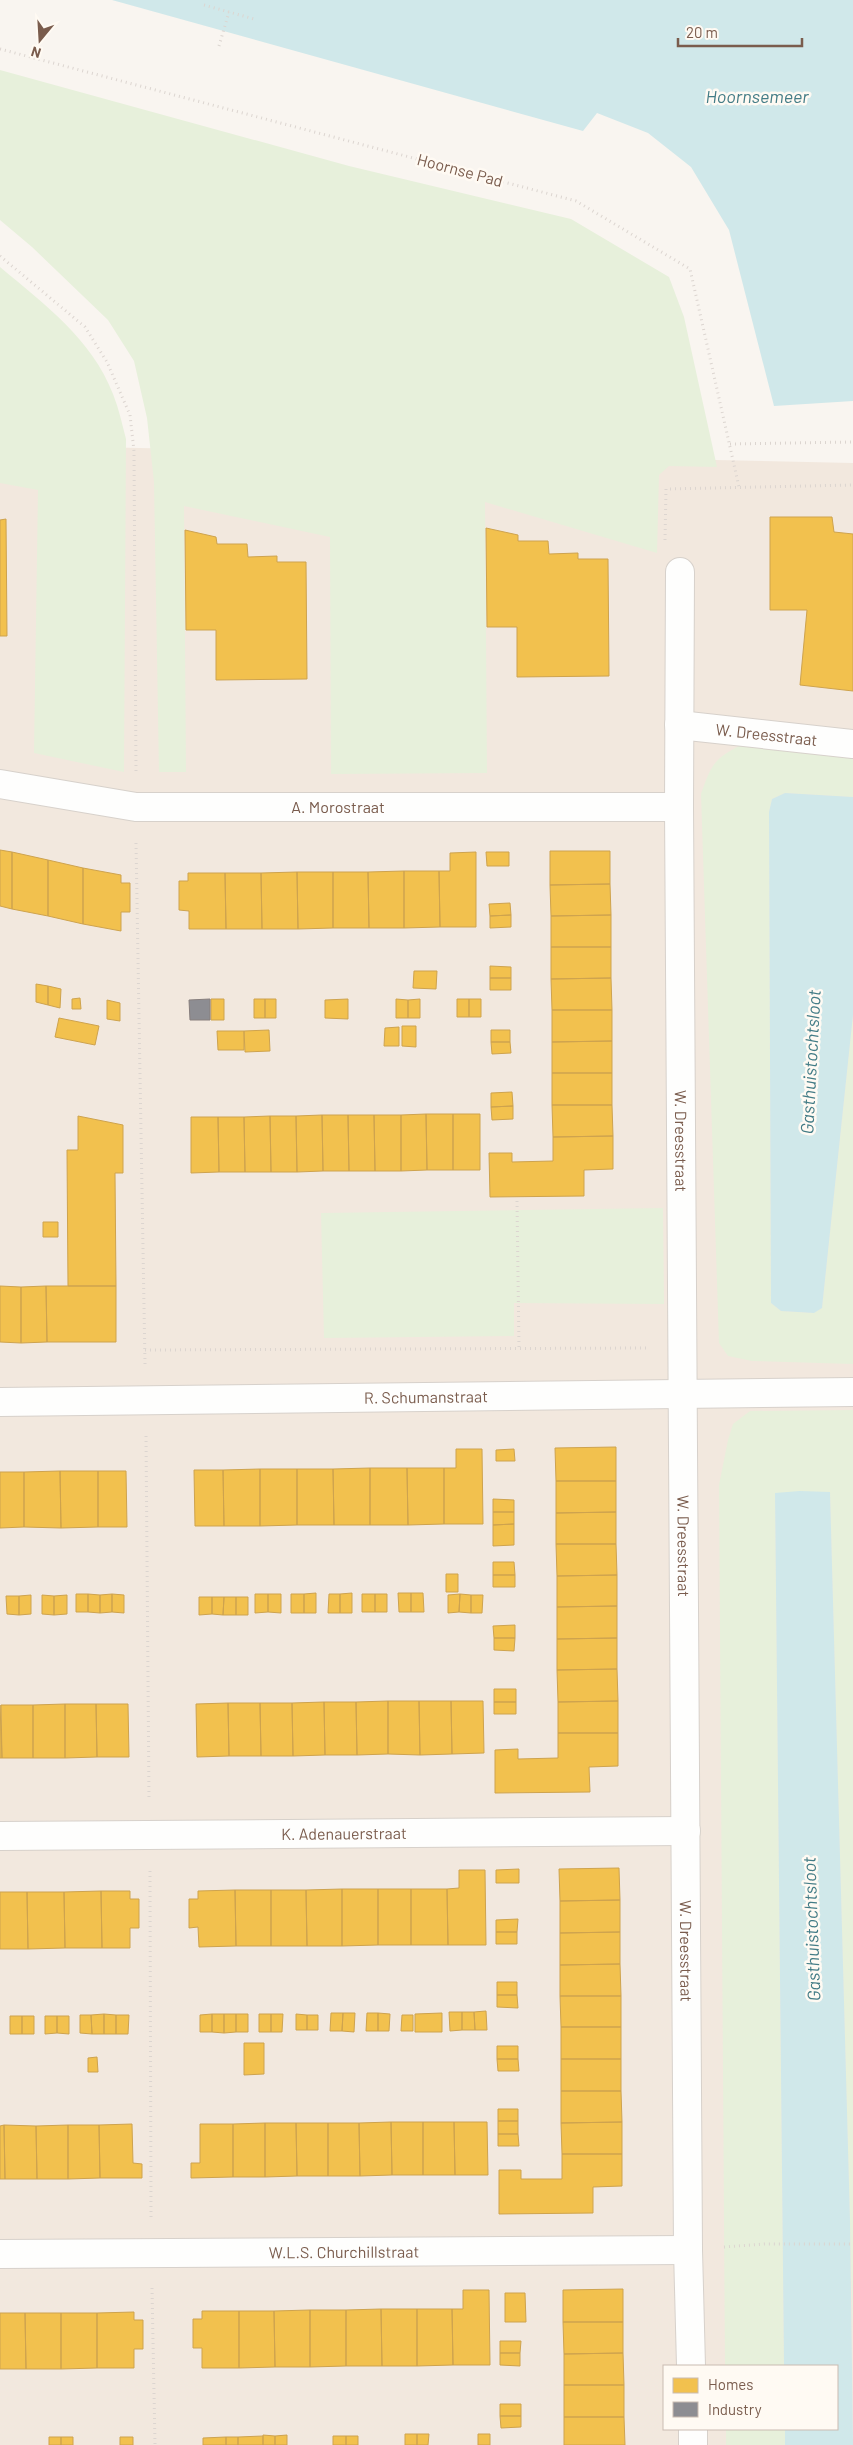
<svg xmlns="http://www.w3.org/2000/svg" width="853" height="2445" font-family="Barlow,sans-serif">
<rect width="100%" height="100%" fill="#f9f5f0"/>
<path fill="#f2e8de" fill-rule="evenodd" d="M 0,445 L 853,463 L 853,2445 L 0,2445 ZM 664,2366 L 837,2366 L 837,2429 L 664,2429 Z"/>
<path fill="#e7f0db" d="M 0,70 L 349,166 L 571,219 L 669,277 L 684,317 L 717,467 L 669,466 L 659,475 L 657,553 L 485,502 L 487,773 L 331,774 L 330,537 L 184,506 L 186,772 L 159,772 L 154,482 L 147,418 L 134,361 L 108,320 L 32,247 L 0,220 Z
M 0,267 C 44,304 92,339 113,394 C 119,409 122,424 126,439 L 124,772 L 34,753 L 38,490 L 0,483 Z
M 741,745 L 853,757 L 853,797 L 785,793 L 772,799 L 769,812 L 771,1303 L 781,1311 L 813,1313 L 822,1308 L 853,1015 L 853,1364 L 752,1361 L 728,1356 L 719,1343 L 701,794 C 711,766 713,759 741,745 Z
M 663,1208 L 664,1304 L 514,1303 L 514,1336 L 324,1338 L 321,1213 Z
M 853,1410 L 853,2334 L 830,1492 L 775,1494 L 784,2366 L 725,2366 L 719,1485 L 728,1440 L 733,1424 L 750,1411 Z
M 726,2429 L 785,2429 L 785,2445 L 726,2445 Z"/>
<path fill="#d0e8ea" d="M 112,0 L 853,0 L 853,401 L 774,406 L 729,230 L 691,167 L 648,133 L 597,113 L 583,131 Z
M 785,793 L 853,797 L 853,1015 L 822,1308 L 814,1313 L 781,1311 L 771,1303 L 769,812 L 772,799 Z
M 800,1491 L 830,1492 L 850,2220 L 853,2445 L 785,2445 L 785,2429 L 837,2429 L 837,2366 L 784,2366 L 775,1493 Z"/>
<path fill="#f2c14e" stroke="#cea34e" d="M 770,517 L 832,517 L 834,532 L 853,534 L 853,691 L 800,685 L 807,610 L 770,610 Z
M 6,519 L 7,636 L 0,636 L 0,520 Z
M 486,528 L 518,535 L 518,541 L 548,541 L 549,554 L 578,553 L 578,559 L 608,559 L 609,676 L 517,677 L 517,627 L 487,627 Z
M 185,530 L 216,537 L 217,544 L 247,544 L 248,557 L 277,556 L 277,562 L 306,562 L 307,679 L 216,680 L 216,630 L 186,630 Z
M 0,850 L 12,852 L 12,909 L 0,906 Z
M 550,851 L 610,851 L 610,884 L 550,885 Z
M 12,852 L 48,860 L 48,916 L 12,909 Z
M 476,852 L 476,927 L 440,927 L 439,871 L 450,871 L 450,853 Z
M 486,852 L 509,852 L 509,866 L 487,866 Z
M 48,860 L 83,868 L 83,924 L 48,916 Z
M 83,868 L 121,875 L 121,883 L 130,883 L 130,912 L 121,912 L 121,931 L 83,924 Z
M 404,871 L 439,871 L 440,927 L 404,928 Z
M 404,871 L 404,928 L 369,928 L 368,872 Z
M 297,872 L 333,872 L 333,928 L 298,929 Z
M 297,872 L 298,929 L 262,929 L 261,873 Z
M 333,872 L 368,872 L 369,928 L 333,928 Z
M 188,873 L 225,873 L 226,929 L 189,929 L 189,911 L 179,910 L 179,881 L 188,881 Z
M 225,873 L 261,873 L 262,929 L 226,929 Z
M 610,884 L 611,915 L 551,916 L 550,885 Z
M 510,903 L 511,915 L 490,916 L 489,904 Z
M 511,915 L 511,927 L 490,928 L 490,916 Z
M 611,915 L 611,947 L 551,947 L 551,916 Z
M 551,947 L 611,947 L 611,978 L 551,979 Z
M 490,966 L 511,967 L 511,978 L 490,978 Z
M 414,971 L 437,971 L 436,989 L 413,988 Z
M 490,978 L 511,978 L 511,990 L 490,990 Z
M 611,978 L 612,1010 L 552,1010 L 551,979 Z
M 36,984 L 48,986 L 48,1005 L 36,1002 Z
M 48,986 L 61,989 L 60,1008 L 48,1005 Z
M 80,998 L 81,1009 L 72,1009 L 72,999 Z
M 211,999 L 224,999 L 224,1020 L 211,1020 Z
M 254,999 L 265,999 L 265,1018 L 254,1018 Z
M 265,999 L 276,999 L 276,1018 L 265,1018 Z
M 348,999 L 348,1019 L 325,1018 L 325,1000 Z
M 396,999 L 408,1000 L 408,1018 L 396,1018 Z
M 420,999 L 420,1018 L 408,1018 L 408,1000 Z
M 457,999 L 469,999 L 469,1017 L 457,1017 Z
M 469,999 L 481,999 L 481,1017 L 469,1017 Z
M 107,1000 L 120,1003 L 120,1021 L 107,1019 Z
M 552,1010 L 612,1010 L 612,1041 L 552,1042 Z
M 59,1018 L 99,1026 L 95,1045 L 55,1037 Z
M 402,1026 L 416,1026 L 416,1047 L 402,1046 Z
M 399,1027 L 399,1046 L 384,1046 L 385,1028 Z
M 269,1030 L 270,1051 L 245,1052 L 244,1031 Z
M 491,1030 L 510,1030 L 510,1042 L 491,1042 Z
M 217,1031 L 244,1031 L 244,1050 L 218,1050 Z
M 612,1041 L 612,1073 L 552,1073 L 552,1042 Z
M 491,1042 L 510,1042 L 511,1053 L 492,1054 Z
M 552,1073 L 612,1073 L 612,1105 L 552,1105 Z
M 512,1092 L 513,1106 L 491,1107 L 491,1093 Z
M 552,1105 L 612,1105 L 613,1136 L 553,1137 Z
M 513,1106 L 513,1119 L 492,1120 L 491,1107 Z
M 426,1114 L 427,1170 L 401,1171 L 401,1115 Z
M 426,1114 L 453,1114 L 453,1170 L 427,1170 Z
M 453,1114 L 480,1114 L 480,1170 L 453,1170 Z
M 322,1115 L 323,1171 L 297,1172 L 296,1116 Z
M 322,1115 L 348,1115 L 349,1171 L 323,1171 Z
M 348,1115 L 374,1115 L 375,1171 L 349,1171 Z
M 374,1115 L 401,1115 L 401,1171 L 375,1171 Z
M 78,1116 L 123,1125 L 123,1173 L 115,1173 L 116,1286 L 68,1286 L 67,1150 L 78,1150 Z
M 270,1116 L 296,1116 L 297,1172 L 271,1172 Z
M 270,1116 L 271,1172 L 245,1172 L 244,1117 Z
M 191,1117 L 218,1117 L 219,1172 L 191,1173 Z
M 218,1117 L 244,1117 L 245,1172 L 219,1172 Z
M 613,1136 L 613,1169 L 584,1170 L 584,1196 L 490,1197 L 489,1153 L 512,1153 L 512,1162 L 553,1161 L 553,1137 Z
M 43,1222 L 58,1222 L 58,1237 L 43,1237 Z
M 0,1286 L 21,1287 L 21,1343 L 0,1342 Z
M 46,1286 L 47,1342 L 21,1343 L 21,1287 Z
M 46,1286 L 116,1286 L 116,1342 L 47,1342 Z
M 616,1447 L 616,1481 L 556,1481 L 555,1448 Z
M 456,1449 L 482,1449 L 483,1524 L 444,1524 L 444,1468 L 456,1468 Z
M 514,1449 L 515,1461 L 496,1461 L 496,1450 Z
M 370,1468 L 407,1468 L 408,1525 L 370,1525 Z
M 370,1468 L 370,1525 L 334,1525 L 333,1469 Z
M 407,1468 L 444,1468 L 444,1524 L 408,1525 Z
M 260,1469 L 260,1526 L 224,1526 L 223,1470 Z
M 260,1469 L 297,1469 L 297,1525 L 260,1526 Z
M 297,1469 L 333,1469 L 334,1525 L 297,1525 Z
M 194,1470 L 223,1470 L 224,1526 L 195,1526 Z
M 60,1471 L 61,1528 L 24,1527 L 24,1472 Z
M 60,1471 L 98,1471 L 98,1527 L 61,1528 Z
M 98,1471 L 126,1471 L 127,1527 L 98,1527 Z
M 0,1472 L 24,1472 L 24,1527 L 0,1528 Z
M 556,1481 L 616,1481 L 616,1512 L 556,1513 Z
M 493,1499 L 514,1500 L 514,1512 L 493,1512 Z
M 493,1512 L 514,1512 L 514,1524 L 493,1525 Z
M 616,1512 L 616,1544 L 556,1544 L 556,1513 Z
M 514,1524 L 514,1545 L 493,1546 L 493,1525 Z
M 556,1544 L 616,1544 L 617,1575 L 557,1576 Z
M 493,1562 L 514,1562 L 515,1575 L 493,1575 Z
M 446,1574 L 458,1574 L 458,1592 L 446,1592 Z
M 493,1575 L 515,1575 L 515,1587 L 493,1587 Z
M 617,1575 L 617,1606 L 557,1607 L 557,1576 Z
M 316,1593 L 316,1613 L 304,1613 L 304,1594 Z
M 352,1593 L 352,1613 L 340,1613 L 340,1594 Z
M 398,1593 L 411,1593 L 411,1612 L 399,1612 Z
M 411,1593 L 423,1593 L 424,1612 L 411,1612 Z
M 76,1594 L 88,1594 L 88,1612 L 76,1612 Z
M 88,1594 L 100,1595 L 100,1613 L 88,1612 Z
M 112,1594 L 124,1595 L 124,1613 L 112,1612 Z
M 112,1594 L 112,1612 L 100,1613 L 100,1595 Z
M 255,1594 L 268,1594 L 268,1612 L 255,1613 Z
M 268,1594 L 281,1594 L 281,1613 L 268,1612 Z
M 291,1594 L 304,1594 L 304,1613 L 291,1613 Z
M 329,1594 L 340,1594 L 340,1613 L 328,1613 Z
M 362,1594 L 375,1594 L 375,1612 L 362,1612 Z
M 375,1594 L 387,1594 L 387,1612 L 375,1612 Z
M 460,1594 L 471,1595 L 471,1613 L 459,1612 Z
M 460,1594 L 459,1612 L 448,1613 L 448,1595 Z
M 31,1595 L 31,1614 L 19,1615 L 19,1596 Z
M 42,1595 L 54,1596 L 54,1615 L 42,1614 Z
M 67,1595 L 67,1614 L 54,1615 L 54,1596 Z
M 471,1595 L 483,1595 L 482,1613 L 471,1613 Z
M 6,1596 L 19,1596 L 19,1615 L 7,1614 Z
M 199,1597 L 212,1597 L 212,1614 L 199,1615 Z
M 212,1597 L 224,1597 L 223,1615 L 212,1614 Z
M 224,1597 L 236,1597 L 236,1615 L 223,1615 Z
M 236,1597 L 248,1597 L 248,1615 L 236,1615 Z
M 617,1606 L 617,1638 L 557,1639 L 557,1607 Z
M 515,1625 L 515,1638 L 494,1638 L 493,1626 Z
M 494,1638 L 515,1638 L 514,1651 L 494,1650 Z
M 617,1638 L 617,1669 L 557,1670 L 557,1639 Z
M 617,1669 L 618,1701 L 558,1702 L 557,1670 Z
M 494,1689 L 516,1689 L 516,1702 L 494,1702 Z
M 388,1701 L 388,1754 L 357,1755 L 356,1702 Z
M 388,1701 L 419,1701 L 420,1755 L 388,1754 Z
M 419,1701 L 451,1701 L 452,1754 L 420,1755 Z
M 451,1701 L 483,1701 L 484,1753 L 452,1754 Z
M 618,1701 L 618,1733 L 558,1733 L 558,1702 Z
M 324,1702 L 325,1755 L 293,1756 L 292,1703 Z
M 324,1702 L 356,1702 L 357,1755 L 325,1755 Z
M 494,1702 L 516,1702 L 516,1714 L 494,1714 Z
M 228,1703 L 229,1756 L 197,1757 L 196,1704 Z
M 228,1703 L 260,1703 L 261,1756 L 229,1756 Z
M 260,1703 L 292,1703 L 293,1756 L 261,1756 Z
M 65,1704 L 65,1758 L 33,1758 L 33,1705 Z
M 65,1704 L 96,1704 L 97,1757 L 65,1758 Z
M 96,1704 L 128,1704 L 129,1757 L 97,1757 Z
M 0,1705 L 2,1758 L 0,1758 Z
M 1,1705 L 33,1705 L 33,1758 L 2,1758 Z
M 558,1733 L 618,1733 L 618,1766 L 589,1767 L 590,1792 L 495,1793 L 495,1750 L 518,1749 L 518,1759 L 558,1758 Z
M 619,1868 L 620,1900 L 560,1901 L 559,1869 Z
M 519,1869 L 519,1883 L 496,1883 L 496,1870 Z
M 459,1870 L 485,1870 L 486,1945 L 448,1945 L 447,1889 L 459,1888 Z
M 342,1889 L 378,1889 L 378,1945 L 342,1946 Z
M 342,1889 L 342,1946 L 307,1946 L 306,1890 Z
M 378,1889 L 411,1889 L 411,1945 L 378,1945 Z
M 411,1889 L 447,1889 L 448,1945 L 411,1945 Z
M 235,1890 L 271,1890 L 271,1946 L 236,1946 Z
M 235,1890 L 236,1946 L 199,1947 L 198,1927 L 189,1928 L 189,1899 L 198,1899 L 198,1891 Z
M 271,1890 L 306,1890 L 307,1946 L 271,1946 Z
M 101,1891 L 102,1948 L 65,1948 L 64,1892 Z
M 101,1891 L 130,1891 L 130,1899 L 139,1899 L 139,1928 L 130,1928 L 130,1948 L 102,1948 Z
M 0,1892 L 27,1892 L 28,1949 L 0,1949 Z
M 27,1892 L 64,1892 L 65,1948 L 28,1949 Z
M 620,1900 L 620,1932 L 560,1933 L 560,1901 Z
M 518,1919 L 517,1932 L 496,1932 L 496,1920 Z
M 496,1932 L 517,1932 L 517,1944 L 496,1944 Z
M 620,1932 L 620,1964 L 560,1965 L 560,1933 Z
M 620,1964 L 621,1996 L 560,1996 L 560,1965 Z
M 497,1982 L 517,1982 L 517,1995 L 497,1995 Z
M 497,1995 L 517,1995 L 518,2008 L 497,2007 Z
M 560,1996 L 621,1996 L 621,2027 L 561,2027 Z
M 486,2011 L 487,2030 L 475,2030 L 474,2012 Z
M 449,2012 L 462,2012 L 462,2030 L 450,2031 Z
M 462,2012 L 474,2012 L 475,2030 L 462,2030 Z
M 331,2013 L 343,2013 L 342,2031 L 330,2031 Z
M 343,2013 L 355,2013 L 354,2032 L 342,2031 Z
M 367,2013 L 378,2013 L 378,2031 L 366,2031 Z
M 378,2013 L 390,2014 L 389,2031 L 378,2031 Z
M 442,2013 L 442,2032 L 415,2032 L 415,2014 Z
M 104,2014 L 104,2034 L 92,2034 L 91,2015 Z
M 104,2014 L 116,2015 L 116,2034 L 104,2034 Z
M 212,2014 L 212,2032 L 200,2032 L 200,2015 Z
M 212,2014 L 224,2014 L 224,2033 L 212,2032 Z
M 224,2014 L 236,2014 L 236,2032 L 224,2033 Z
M 236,2014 L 248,2014 L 248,2032 L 236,2032 Z
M 259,2014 L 271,2014 L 271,2032 L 259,2032 Z
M 271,2014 L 283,2014 L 282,2032 L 271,2032 Z
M 296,2014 L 307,2015 L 307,2030 L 296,2030 Z
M 80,2015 L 91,2015 L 92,2034 L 80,2033 Z
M 116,2015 L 129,2015 L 128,2034 L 116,2034 Z
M 307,2015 L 318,2015 L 318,2030 L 307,2030 Z
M 402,2015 L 413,2015 L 413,2031 L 401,2031 Z
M 10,2016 L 22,2016 L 22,2034 L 10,2034 Z
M 22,2016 L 34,2016 L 34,2034 L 22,2034 Z
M 45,2016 L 57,2016 L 57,2033 L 45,2034 Z
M 57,2016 L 69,2016 L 69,2034 L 57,2033 Z
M 561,2027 L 621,2027 L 621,2059 L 561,2059 Z
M 244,2043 L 264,2043 L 264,2074 L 244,2075 Z
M 497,2046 L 518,2046 L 518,2059 L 497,2059 Z
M 97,2057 L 98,2072 L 88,2072 L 88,2058 Z
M 497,2059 L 518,2059 L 519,2071 L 498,2071 Z
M 561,2059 L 621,2059 L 621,2091 L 561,2091 Z
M 561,2091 L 621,2091 L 622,2122 L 561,2123 Z
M 498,2109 L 518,2109 L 518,2121 L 498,2121 Z
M 498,2121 L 518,2121 L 518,2134 L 498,2134 Z
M 391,2122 L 423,2122 L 423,2175 L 392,2175 Z
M 391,2122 L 392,2175 L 360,2176 L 359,2123 Z
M 423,2122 L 454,2122 L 455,2175 L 423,2175 Z
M 454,2122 L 487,2122 L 488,2175 L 455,2175 Z
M 622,2122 L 622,2154 L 562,2154 L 561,2123 Z
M 265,2123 L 296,2123 L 297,2176 L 265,2177 Z
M 265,2123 L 265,2177 L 233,2177 L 233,2124 Z
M 296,2123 L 328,2123 L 328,2176 L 297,2176 Z
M 328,2123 L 359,2123 L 360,2176 L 328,2176 Z
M 132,2124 L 133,2163 L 142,2164 L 142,2178 L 100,2178 L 99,2125 Z
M 200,2124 L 233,2124 L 233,2177 L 191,2178 L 191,2163 L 200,2163 Z
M 4,2125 L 5,2179 L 0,2179 L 0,2126 Z
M 4,2125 L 36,2126 L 37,2179 L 5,2179 Z
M 68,2125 L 68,2179 L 37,2179 L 36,2126 Z
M 68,2125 L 99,2125 L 100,2178 L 68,2179 Z
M 498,2134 L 518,2134 L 519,2146 L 498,2146 Z
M 562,2154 L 622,2154 L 622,2186 L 593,2187 L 593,2213 L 499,2214 L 499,2170 L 521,2170 L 521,2179 L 562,2179 Z
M 623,2289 L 623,2322 L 563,2322 L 563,2290 Z
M 463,2290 L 489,2290 L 490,2365 L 453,2365 L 452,2309 L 463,2309 Z
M 505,2293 L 525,2293 L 526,2322 L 505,2322 Z
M 381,2309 L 382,2366 L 346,2366 L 346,2310 Z
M 381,2309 L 417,2309 L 417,2366 L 382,2366 Z
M 417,2309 L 452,2309 L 453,2365 L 417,2366 Z
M 310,2310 L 346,2310 L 346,2366 L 310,2367 Z
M 310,2310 L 310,2367 L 275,2367 L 274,2311 Z
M 202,2311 L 239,2311 L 239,2368 L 202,2368 L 202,2348 L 193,2348 L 193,2319 L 202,2319 Z
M 239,2311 L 274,2311 L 275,2367 L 239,2368 Z
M 134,2312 L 134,2320 L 143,2320 L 143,2349 L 134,2349 L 134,2368 L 97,2368 L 97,2313 Z
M 0,2313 L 25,2313 L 26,2369 L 0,2369 Z
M 25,2313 L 61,2313 L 61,2369 L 26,2369 Z
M 61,2313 L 97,2313 L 97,2368 L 61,2369 Z
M 563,2322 L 623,2322 L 623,2353 L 564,2354 Z
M 500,2341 L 521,2341 L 520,2353 L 500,2353 Z
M 500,2353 L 520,2353 L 520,2366 L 500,2365 Z
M 623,2353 L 624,2385 L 564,2385 L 564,2354 Z
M 564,2385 L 624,2385 L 624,2417 L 564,2417 Z
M 500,2404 L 521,2404 L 521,2416 L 500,2416 Z
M 500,2416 L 521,2416 L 521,2427 L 501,2428 Z
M 564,2417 L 624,2417 L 625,2445 L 564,2445 Z
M 405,2434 L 417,2434 L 417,2445 L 405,2445 Z
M 417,2434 L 429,2434 L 428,2445 L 417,2445 Z
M 478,2434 L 490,2434 L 490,2445 L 478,2445 Z
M 263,2435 L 275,2436 L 275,2445 L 263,2445 Z
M 287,2435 L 287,2445 L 275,2445 L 275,2436 Z
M 263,2436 L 263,2445 L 238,2445 L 238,2437 Z
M 333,2436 L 346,2436 L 346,2445 L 333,2445 Z
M 346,2436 L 358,2436 L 358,2445 L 346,2445 Z
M 49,2437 L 61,2437 L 61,2445 L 49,2445 Z
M 61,2437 L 73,2437 L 73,2445 L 61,2445 Z
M 120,2437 L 133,2437 L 133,2445 L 120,2445 Z
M 226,2437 L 226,2445 L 203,2445 L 203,2438 Z
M 226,2437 L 238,2437 L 238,2445 L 226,2445 Z"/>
<path fill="#8d8d92" stroke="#877e7d" d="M 210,999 L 210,1020 L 190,1020 L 189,1000 Z"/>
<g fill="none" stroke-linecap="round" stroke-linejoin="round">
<defs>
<g id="street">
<path id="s1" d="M 680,572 L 679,807 L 688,2250 L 691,2366"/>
<path id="s2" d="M 679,725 L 853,744"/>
<path id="s3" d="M 0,784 L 136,807 L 679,807"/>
<path id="s4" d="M 0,1402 L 853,1392"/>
<path id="s5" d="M 0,1836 L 686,1831"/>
<path id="s6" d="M 0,2254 L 688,2250"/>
<path d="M 693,2429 L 693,2445"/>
</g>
</defs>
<use href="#street" stroke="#d7d1cb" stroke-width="30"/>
<path stroke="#dcd5d0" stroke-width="3" stroke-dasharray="1 4" stroke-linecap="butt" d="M 204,5 L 254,19
M 219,46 L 229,12
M 0,49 L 576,201 L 690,269 L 739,487
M 0,256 L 85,327 L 107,362 L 130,415 L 134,451 L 136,772
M 730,444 L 853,442
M 665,540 L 666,489 L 853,485
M 136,843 L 145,1364
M 517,1201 L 519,1349
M 145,1350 L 647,1348
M 146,1436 L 149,1799
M 150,1871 L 151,2217
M 724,2247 L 764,2244 L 853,2244
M 152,2288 L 155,2445"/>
<use href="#street" stroke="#fefefd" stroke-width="28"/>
</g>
<g text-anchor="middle" stroke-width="5" stroke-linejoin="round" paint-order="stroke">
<g font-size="16" fill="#7a5c4d" stroke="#fffaf3">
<text transform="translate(460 170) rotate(15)" y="6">Hoornse Pad</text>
<text dy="6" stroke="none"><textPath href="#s2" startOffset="88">W. Dreesstraat</textPath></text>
<text dy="6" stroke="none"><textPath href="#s3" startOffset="340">A. Morostraat</textPath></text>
<text dy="6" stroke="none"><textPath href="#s1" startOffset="569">W. Dreesstraat</textPath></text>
<text dy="6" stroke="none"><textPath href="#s4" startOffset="426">R. Schumanstraat</textPath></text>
<text dy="6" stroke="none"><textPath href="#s1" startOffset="974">W. Dreesstraat</textPath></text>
<text dy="6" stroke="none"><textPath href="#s5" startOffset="344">K. Adenauerstraat</textPath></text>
<text dy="6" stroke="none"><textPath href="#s1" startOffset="1379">W. Dreesstraat</textPath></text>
<text dy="6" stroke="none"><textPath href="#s6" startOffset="344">W.L.S. Churchillstraat</textPath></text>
</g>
<g font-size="18" font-style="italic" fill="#437c86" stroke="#fffaf3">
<text x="757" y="103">Hoornsemeer</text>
<text transform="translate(811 1062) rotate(-87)" y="6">Gasthuistochtsloot</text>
<text transform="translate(812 1929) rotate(-92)" y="6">Gasthuistochtsloot</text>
</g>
</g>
<rect x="663" y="2365" width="175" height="65" fill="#fffaf3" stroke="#cabbb1"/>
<rect x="673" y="2378" width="25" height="15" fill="#f2c14e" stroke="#cabbb1"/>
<text x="708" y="2390" font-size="15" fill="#7a5c4d">Homes</text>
<rect x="673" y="2402" width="25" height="15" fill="#8d8d92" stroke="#cabbb1"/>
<text x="708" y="2415" font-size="15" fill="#7a5c4d">Industry</text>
<g transform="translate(40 40) rotate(198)" stroke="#fffaf3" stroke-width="4" paint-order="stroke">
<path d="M0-4L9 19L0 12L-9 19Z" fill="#7a5c4d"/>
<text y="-8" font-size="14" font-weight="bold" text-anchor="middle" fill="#7a5c4d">N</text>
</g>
<path d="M678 38v8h124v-8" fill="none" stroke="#7a5c4d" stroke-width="2.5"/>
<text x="686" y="38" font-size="15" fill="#7a5c4d" stroke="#fffaf3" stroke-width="4" paint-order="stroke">20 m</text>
</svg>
